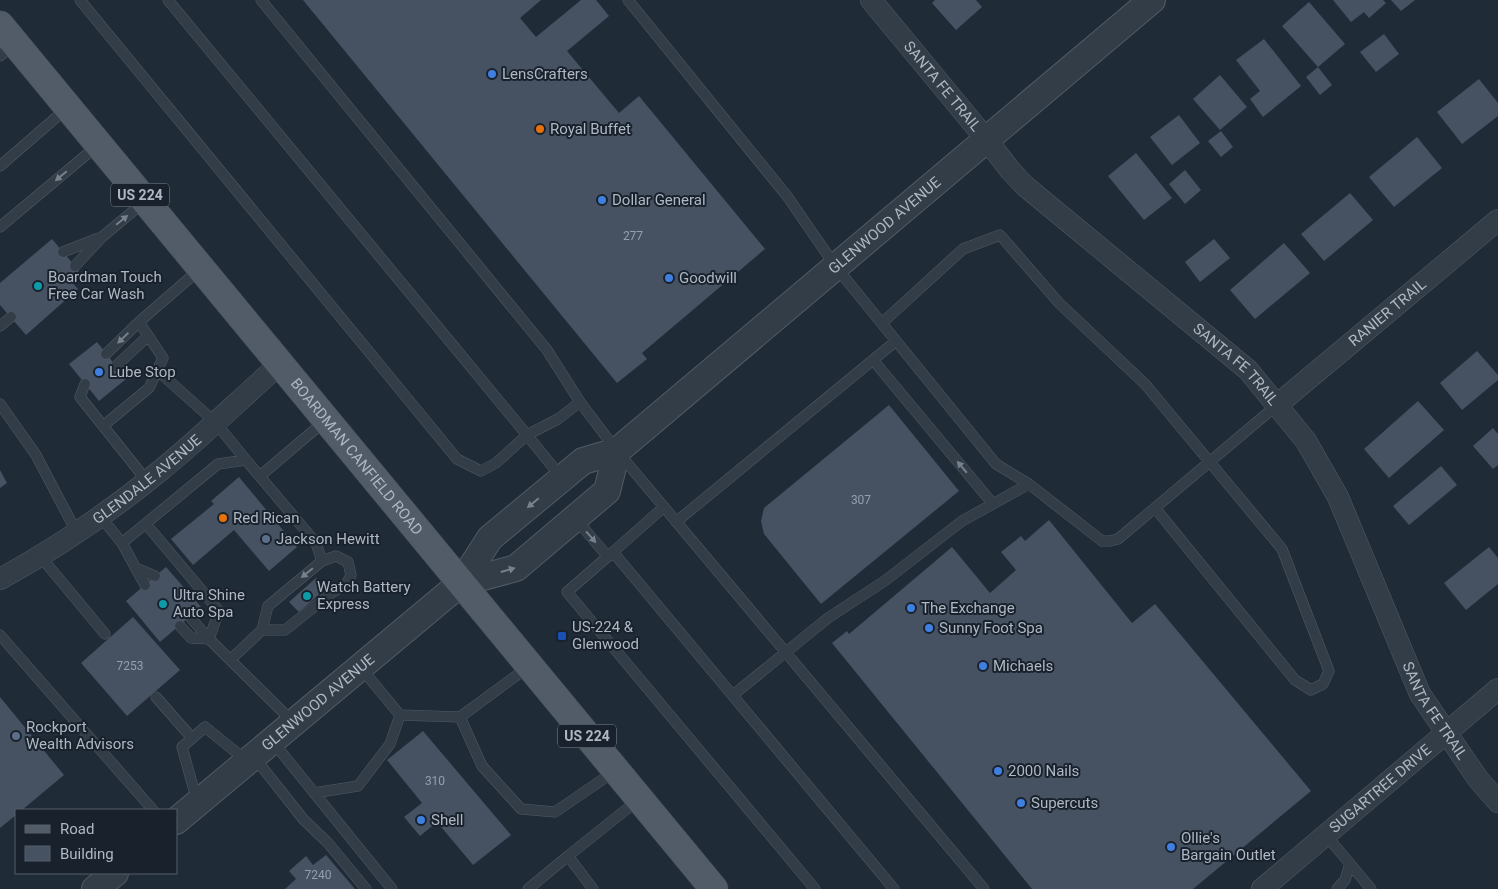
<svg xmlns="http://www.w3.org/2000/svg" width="1498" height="889" font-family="Roboto,sans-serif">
<rect width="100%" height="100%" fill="#202b38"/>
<path fill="#465262" d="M 303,0 L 541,0 L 520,18 L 536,37 L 581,0 L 596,0 L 609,16 L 567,51 L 619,113 L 639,96 L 765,249 L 642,353 L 647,359 L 617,383 Z
M 935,0 L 976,0 L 982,7 L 956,30 L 932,3 Z
M 1333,0 L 1383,0 L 1386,3 L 1369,18 L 1364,12 L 1351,22 Z
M 1391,0 L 1415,0 L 1401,11 Z
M 1309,2 L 1345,44 L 1318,67 L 1332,85 L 1320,95 L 1306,77 L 1318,67 L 1282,26 Z
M 1384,34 L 1399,54 L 1376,72 L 1360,52 Z
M 1264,39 L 1301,86 L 1263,117 L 1250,99 L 1260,91 L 1236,60 Z
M 1220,75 L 1247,107 L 1220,130 L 1193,99 Z
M 1479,79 L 1498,103 L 1498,116 L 1462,144 L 1437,112 Z
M 1179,115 L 1200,143 L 1172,165 L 1150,137 Z
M 1221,131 L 1233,147 L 1221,157 L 1208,141 Z
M 1417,137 L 1442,168 L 1394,207 L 1369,177 Z
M 1136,153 L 1172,198 L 1144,220 L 1108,176 Z
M 1185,170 L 1201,190 L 1185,204 L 1169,184 Z
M 1350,193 L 1373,220 L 1324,261 L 1301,234 Z
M 52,239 L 79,271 L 69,279 L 78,289 L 26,335 L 0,305 L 0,283 Z
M 1214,239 L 1230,258 L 1200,282 L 1185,262 Z
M 1284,243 L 1310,273 L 1255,319 L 1230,290 Z
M 97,342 L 126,379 L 99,401 L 69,364 Z
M 1477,351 L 1498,375 L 1498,380 L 1462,410 L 1440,383 Z
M 1418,401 L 1444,430 L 1389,478 L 1364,449 Z
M 889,405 L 959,491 L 821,604 L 764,534 L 761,521 L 764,508 Z
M 1493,428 L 1498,434 L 1498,465 L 1493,469 L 1473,446 Z
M 1441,466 L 1457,485 L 1409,525 L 1393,506 Z
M 0,470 L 7,483 L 0,488 Z
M 239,477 L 297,547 L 269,571 L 234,530 L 193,565 L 171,539 L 214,504 L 211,501 Z
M 1049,520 L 1132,623 L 1155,604 L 1311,791 L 1193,889 L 1032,889 L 832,643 L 847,631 L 849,634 L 952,547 L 990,593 L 1016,570 L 1001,552 L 1021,536 L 1025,541 Z
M 1489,547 L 1498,558 L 1498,584 L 1466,610 L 1444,583 Z
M 166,567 L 201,607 L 160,642 L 126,601 Z
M 316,578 L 325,589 L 299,612 L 289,602 Z
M 133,617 L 180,670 L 127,716 L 81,663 Z
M 0,697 L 64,775 L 22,810 L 16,810 L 16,815 L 0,828 Z
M 423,731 L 511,835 L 473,865 L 437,822 L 420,836 L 404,817 L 422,803 L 387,760 Z
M 326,855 L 355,889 L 285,889 L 296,879 L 289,871 L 306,856 L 313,865 Z"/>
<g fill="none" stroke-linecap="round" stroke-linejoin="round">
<defs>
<path id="service" d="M 80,0 L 457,459 L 481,471 L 496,463 L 527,435 L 561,477
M 168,0 L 527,435 L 558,419 L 580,402
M 261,0 L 547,350 L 580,402 L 617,451 L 984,889
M 628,0 L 787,196 L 836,267 L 996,464 L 1029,484 L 1102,541 L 1110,541 L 1118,539 L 1277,405
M 0,56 L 14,44
M 0,166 L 67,108
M 0,227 L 98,145
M 63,252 L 99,238
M 75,266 L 102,237 L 144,202
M 882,323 L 963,249 L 1000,235 L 1059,303 L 1145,384 L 1282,549 L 1329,671 L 1323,684 L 1311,690 L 1295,680 L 1155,508
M 0,326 L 11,317
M 106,354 L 139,322
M 873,360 L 993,504
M 116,366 L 148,336
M 157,370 L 215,422 L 246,460
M 85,384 L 80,397 L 147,481
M 0,404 L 36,455 L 77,533
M 103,426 L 149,388 L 163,358 L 139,322 L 200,269
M 260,476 L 326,420
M 100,516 L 122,543 L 218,464 L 246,460 L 316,543 L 322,561
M 576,519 L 608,557
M 676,522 L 896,341
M 146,524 L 219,611 L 209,639 L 293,722
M 122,543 L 145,585
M 613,552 L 664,507
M 41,557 L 105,634
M 136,568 L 155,576
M 190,617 L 209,639
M 180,626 L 191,638 L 209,639
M 0,635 L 153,810
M 230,660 L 262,630 L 268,606 L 322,561 L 336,556 L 348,562 L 351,575 L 346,585 L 333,592 L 285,630 L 262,630
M 528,667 L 460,717 L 482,766 L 521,809 L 555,812 L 615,771
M 733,695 L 828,618 L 886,580 L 962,521 L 1029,484
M 156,697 L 192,738
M 400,715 L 460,717
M 273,742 L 392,889
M 254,757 L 304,820 L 328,843 L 366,889
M 314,793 L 358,786 L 390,744 L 400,715 L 361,668
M 197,801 L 182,747 L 205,727 L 247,761
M 1326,835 L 1371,889
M 528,889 L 568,856
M 593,889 L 568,856 L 638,800
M 815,889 L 567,592 L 613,552 L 894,889
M 1337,889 L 1345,880 L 1350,864"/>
<g id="minor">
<path id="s1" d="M 871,0 L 986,139 L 1010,170 L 1025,186 L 1248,370 L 1306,441 L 1338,497 L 1420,694 L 1478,779 L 1498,802"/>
<path id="s2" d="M 1277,405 L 1498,220"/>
<path id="s3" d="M 0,579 C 57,548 110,512 161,470 C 202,437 240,399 280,364"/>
<path id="s4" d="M 1262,889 L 1498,689"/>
</g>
<g id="tertiary">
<path d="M 461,583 L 516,568 L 607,491 L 617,451"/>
<path id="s5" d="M 176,821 L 461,583 L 490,538 L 583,461 L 617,451 L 1152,0"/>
<path d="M 95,889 L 115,873"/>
</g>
<g id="primary">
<path id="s6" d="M 0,25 L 714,889"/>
</g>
</defs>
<use href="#service" stroke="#515b66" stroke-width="11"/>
<use href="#minor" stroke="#515b66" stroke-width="22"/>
<use href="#tertiary" stroke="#515b66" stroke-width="28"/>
<use href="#primary" stroke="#3d4652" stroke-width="29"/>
<use href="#service" stroke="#333d48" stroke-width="10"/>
<use href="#minor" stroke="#333d48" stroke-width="21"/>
<use href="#tertiary" stroke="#333d48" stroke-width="26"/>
<use href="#primary" stroke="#515c68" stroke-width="28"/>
</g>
<defs><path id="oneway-solid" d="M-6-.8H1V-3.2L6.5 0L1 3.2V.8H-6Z" transform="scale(1.25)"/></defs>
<g fill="#77818d">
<use href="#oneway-solid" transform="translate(61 176) rotate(140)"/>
<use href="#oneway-solid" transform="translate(122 220) rotate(-39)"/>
<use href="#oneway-solid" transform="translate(123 338) rotate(136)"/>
<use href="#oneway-solid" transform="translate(962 467) rotate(-130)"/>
<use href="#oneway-solid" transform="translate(533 503) rotate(140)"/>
<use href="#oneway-solid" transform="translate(591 537) rotate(49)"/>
<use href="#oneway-solid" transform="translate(508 570) rotate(-16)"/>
<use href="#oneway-solid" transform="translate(307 573) rotate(141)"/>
</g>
<g fill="#3f7fe0" stroke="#19222c" stroke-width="2">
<circle cx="492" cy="74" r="5"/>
<circle cx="602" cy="200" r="5"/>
<circle cx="669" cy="278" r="5"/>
<circle cx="99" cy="372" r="5"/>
<circle cx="911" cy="608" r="5"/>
<circle cx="929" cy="628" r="5"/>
<circle cx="983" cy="666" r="5"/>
<circle cx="998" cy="771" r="5"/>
<circle cx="1021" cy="803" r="5"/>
<circle cx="421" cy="820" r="5"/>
<circle cx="1171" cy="847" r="5"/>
</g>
<g fill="#e8710a" stroke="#19222c" stroke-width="2">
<circle cx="540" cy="129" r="5"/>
<circle cx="223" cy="518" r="5"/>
</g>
<g fill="#0f9aa8" stroke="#19222c" stroke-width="2">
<circle cx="38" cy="286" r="5"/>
<circle cx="307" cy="596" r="5"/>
<circle cx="163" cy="604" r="5"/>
</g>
<g fill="#5c6f8a" stroke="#19222c" stroke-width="2">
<circle cx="266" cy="539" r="5"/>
<circle cx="16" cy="736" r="5"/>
</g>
<rect fill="#1a4fb4" stroke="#19222c" stroke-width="2" x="557" y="631" width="10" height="10" rx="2.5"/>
<g text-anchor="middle" stroke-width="4" stroke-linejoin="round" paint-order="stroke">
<g font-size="12" fill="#949eac">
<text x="633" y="240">277</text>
<text x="861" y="504">307</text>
<text x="130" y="670">7253</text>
<text x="435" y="785">310</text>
<text x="318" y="879">7240</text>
</g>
<g fill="#19222c" stroke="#818b97" stroke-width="1">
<rect x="111" y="183.5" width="58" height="23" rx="4"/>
<rect x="558" y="724.5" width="58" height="23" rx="4"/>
</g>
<g font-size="14" font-weight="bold" fill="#aeb8c5">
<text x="140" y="200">US 224</text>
<text x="587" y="741">US 224</text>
</g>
<g font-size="15" fill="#aeb8c5" stroke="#19222c" text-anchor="start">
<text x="502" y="79">LensCrafters</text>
<text x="550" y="134">Royal Buffet</text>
<text x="612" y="205">Dollar General</text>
<text x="48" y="282">Boardman Touch<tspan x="48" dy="17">Free Car Wash</tspan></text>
<text x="679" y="283">Goodwill</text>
<text x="109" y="377">Lube Stop</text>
<text x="233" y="523">Red Rican</text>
<text x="276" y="544">Jackson Hewitt</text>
<text x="317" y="592">Watch Battery<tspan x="317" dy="17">Express</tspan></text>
<text x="173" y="600">Ultra Shine<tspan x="173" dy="17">Auto Spa</tspan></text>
<text x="921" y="613">The Exchange</text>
<text x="572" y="632">US-224 &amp;<tspan x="572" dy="17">Glenwood</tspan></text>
<text x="939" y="633">Sunny Foot Spa</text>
<text x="993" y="671">Michaels</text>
<text x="26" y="732">Rockport<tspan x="26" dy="17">Wealth Advisors</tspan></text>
<text x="1008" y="776">2000 Nails</text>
<text x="1031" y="808">Supercuts</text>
<text x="431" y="825">Shell</text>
<text x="1181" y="843">Ollie's<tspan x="1181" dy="17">Bargain Outlet</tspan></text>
</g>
<g font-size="15" fill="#aeb8c5" stroke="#19222c">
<text dy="5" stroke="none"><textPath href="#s1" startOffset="112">SANTA FE TRAIL</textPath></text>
<text dy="5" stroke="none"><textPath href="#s5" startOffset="931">GLENWOOD AVENUE</textPath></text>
<text dy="5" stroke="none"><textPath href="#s2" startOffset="144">RANIER TRAIL</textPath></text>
<text dy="5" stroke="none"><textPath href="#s1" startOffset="518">SANTA FE TRAIL</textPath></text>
<text dy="5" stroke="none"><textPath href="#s6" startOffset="560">BOARDMAN CANFIELD ROAD</textPath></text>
<text dy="5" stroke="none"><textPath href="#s3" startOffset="178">GLENDALE AVENUE</textPath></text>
<text dy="5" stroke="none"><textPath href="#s5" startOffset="185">GLENWOOD AVENUE</textPath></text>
<text dy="5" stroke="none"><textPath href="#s1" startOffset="922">SANTA FE TRAIL</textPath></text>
<text dy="5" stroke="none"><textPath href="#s4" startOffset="155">SUGARTREE DRIVE</textPath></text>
</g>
</g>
<rect x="15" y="809" width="162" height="65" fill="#19222c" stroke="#555e69"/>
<rect x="25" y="825" width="25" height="8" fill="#515c68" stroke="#555e69"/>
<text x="60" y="834" font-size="15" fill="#aeb8c5">Road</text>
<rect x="25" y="846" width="25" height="15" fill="#465262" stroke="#555e69"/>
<text x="60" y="859" font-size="15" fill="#aeb8c5">Building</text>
</svg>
